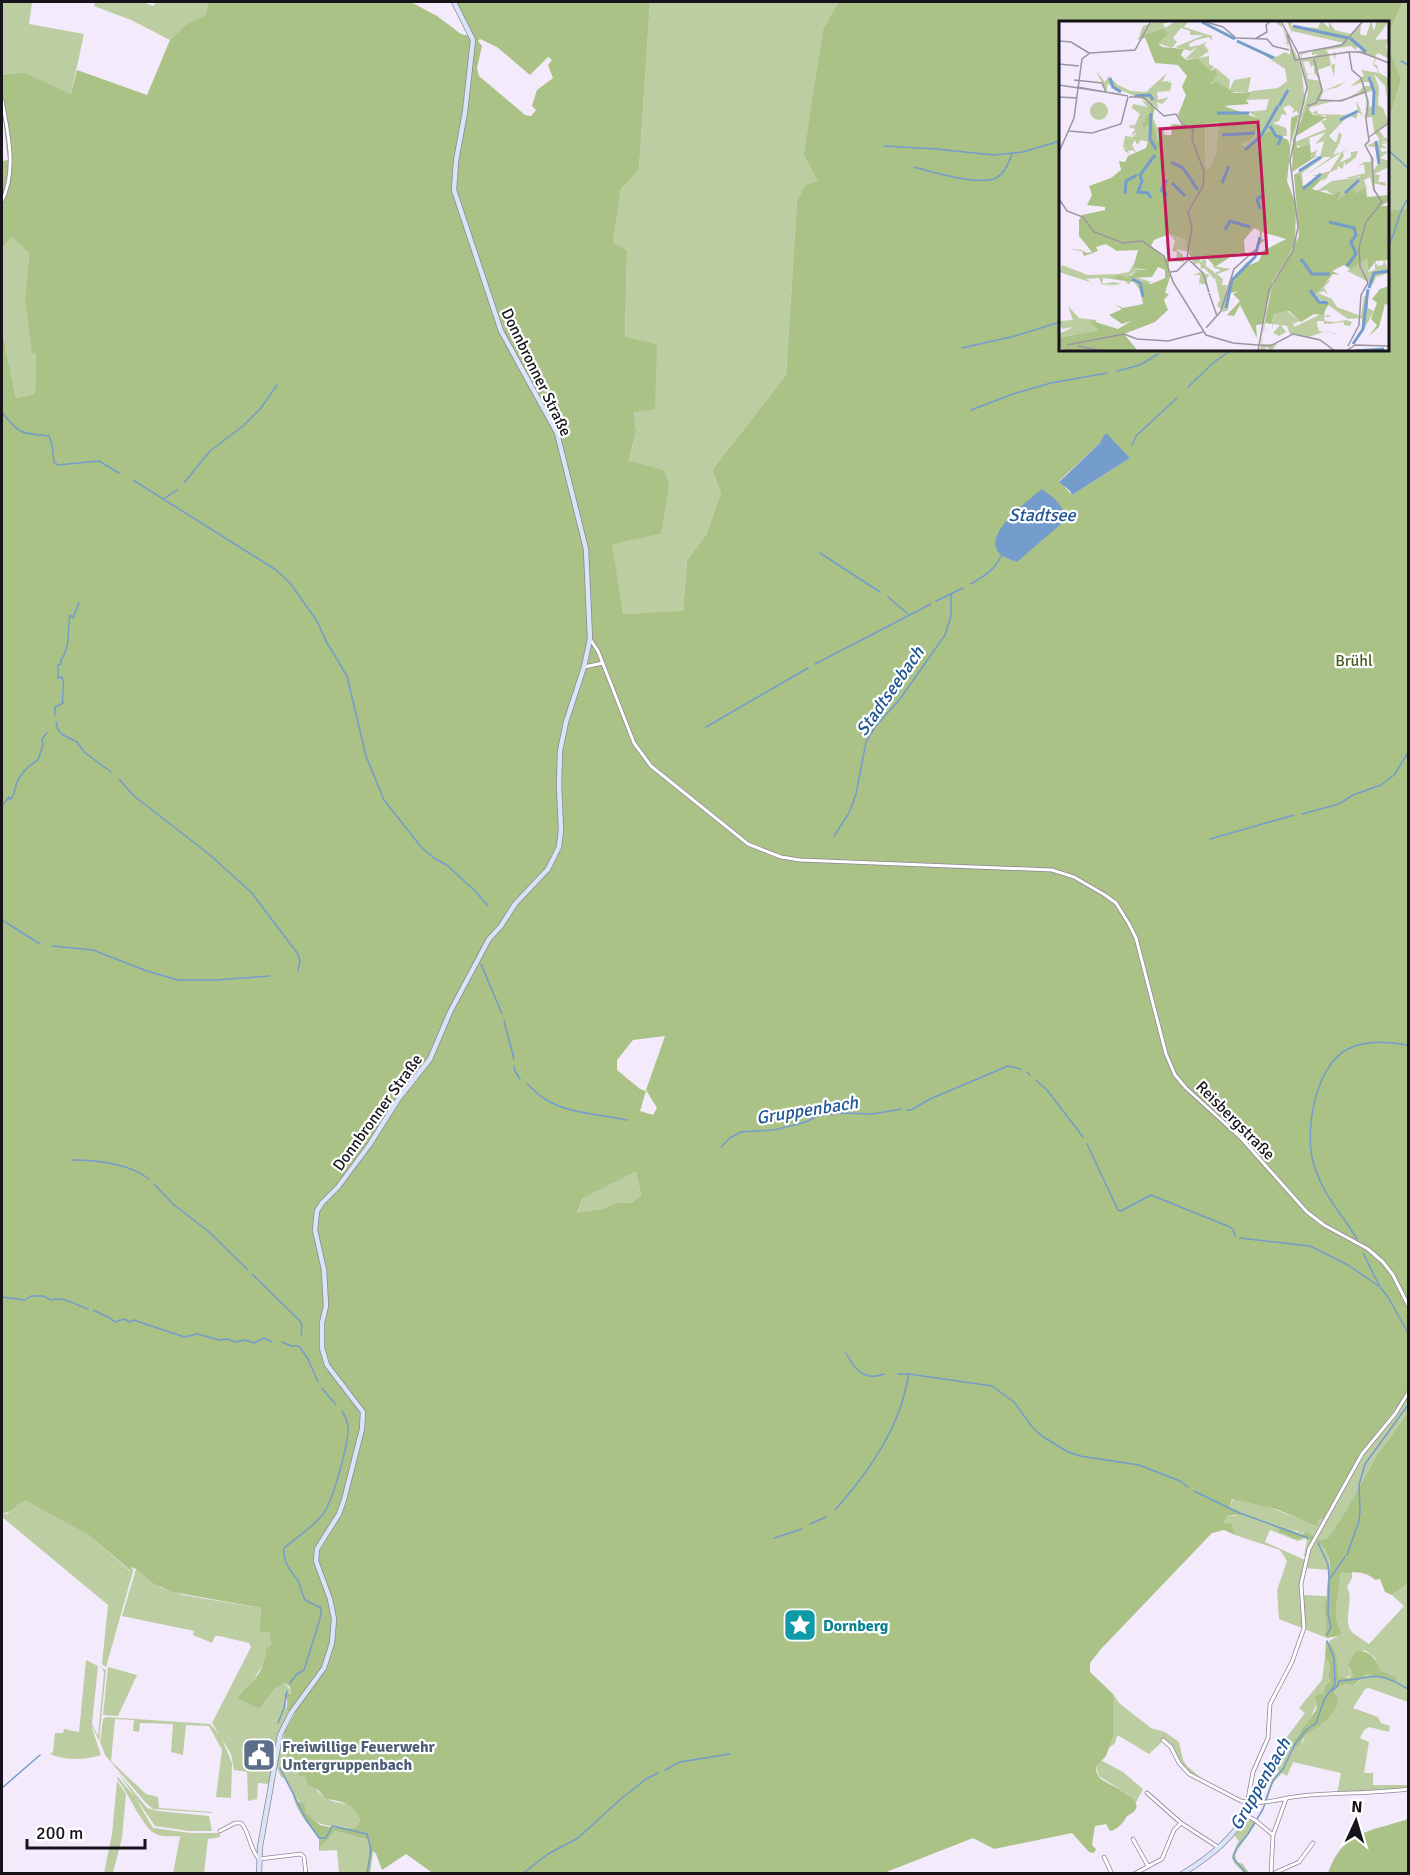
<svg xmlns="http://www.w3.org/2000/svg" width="1410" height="1875" font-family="Signika,sans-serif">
<rect width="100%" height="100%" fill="#f3ebfc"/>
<path fill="#bdcda2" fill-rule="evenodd" d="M 2,2 L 32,2 L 29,24 L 84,34 L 71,94 L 24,72 L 2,75 Z
M 95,2 L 143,2 L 153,6 L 157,2 L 210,2 L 207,15 L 186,26 L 170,40 L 131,20 L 94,6 Z
M 650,2 L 838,2 L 823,29 L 815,85 L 818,181 L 797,201 L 786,375 L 712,470 L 721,493 L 706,535 L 687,560 L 683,612 L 623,614 L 611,543 L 661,534 L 664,470 L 629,462 L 636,431 L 634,411 L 657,344 L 625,338 L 627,250 L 613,242 L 621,189 L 639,170 Z
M 1403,2 L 1408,2 L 1408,208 L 1388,211 L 1388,124 L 1401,79 L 1388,45 L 1388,34 Z
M 12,236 L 29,253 L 25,298 L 36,354 L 35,394 L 16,398 L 2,330 L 2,248 Z
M 636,1172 L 641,1195 L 631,1203 L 615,1203 L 602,1209 L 577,1214 L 582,1199 Z
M 1408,1393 L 1408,1412 L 1377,1455 L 1342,1517 L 1328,1538 L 1320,1540 L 1304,1532 L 1301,1535 L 1297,1531 L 1279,1526 L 1278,1528 C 1287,1546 1318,1530 1327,1551 C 1330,1557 1328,1563 1329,1570 L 1303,1568 L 1302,1595 L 1327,1596 C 1324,1608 1330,1623 1324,1634 L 1327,1638 L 1279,1619 L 1277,1590 L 1287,1561 L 1280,1550 L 1235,1535 L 1231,1523 L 1228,1524 L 1224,1522 L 1226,1515 L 1237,1516 L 1236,1510 L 1230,1507 L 1233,1499 C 1247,1501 1261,1504 1274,1509 C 1294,1516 1303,1524 1324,1518 L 1361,1454 ZM 1270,1530 L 1298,1541 L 1304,1539 L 1307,1540 L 1304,1556 L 1306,1556 L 1305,1560 L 1265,1542 Z
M 26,1501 L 90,1536 L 130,1571 L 134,1568 L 106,1667 L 102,1664 L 108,1605 L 2,1517 L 2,1513 L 7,1514 L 21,1502 Z
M 136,1569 L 162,1588 L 183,1595 L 261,1608 L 259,1633 L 269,1632 L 271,1646 L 264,1664 L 258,1672 L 253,1682 L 240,1692 L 241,1699 L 259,1709 L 275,1689 L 285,1683 L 291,1691 L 286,1697 L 286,1707 L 291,1711 L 280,1731 L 274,1753 L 255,1750 L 253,1759 L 272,1766 L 269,1784 L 258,1783 L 257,1799 L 248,1801 L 247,1772 L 234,1770 L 231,1754 L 222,1739 L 232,1763 L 231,1798 L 216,1797 L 222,1750 L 209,1726 L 186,1725 L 183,1755 L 171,1752 L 173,1724 L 140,1723 L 139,1732 L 133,1731 L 134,1720 L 115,1719 L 111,1761 L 146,1794 L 158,1797 L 159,1808 L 212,1812 L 211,1813 L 153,1809 L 146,1803 L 105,1755 L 100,1742 L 103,1719 L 106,1717 L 210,1724 L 219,1734 L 212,1723 L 251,1647 L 249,1643 L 219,1636 L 215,1636 L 212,1643 L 193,1635 L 194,1631 L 122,1616 Z
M 1340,1571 L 1344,1574 L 1352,1572 L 1352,1578 L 1347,1587 C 1355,1600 1341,1622 1353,1633 C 1358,1637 1364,1640 1369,1644 L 1404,1606 L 1392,1595 L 1408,1583 L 1408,1702 L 1369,1688 L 1365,1689 L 1353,1708 L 1378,1717 L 1381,1723 L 1390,1726 L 1389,1732 L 1369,1727 L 1364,1730 L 1360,1738 L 1369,1742 L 1364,1773 L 1373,1773 L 1373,1785 L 1408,1785 L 1408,1789 L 1337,1794 L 1341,1773 L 1293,1762 L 1287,1776 L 1282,1773 C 1274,1781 1268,1789 1267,1801 L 1264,1801 L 1271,1782 L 1279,1771 L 1272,1766 L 1286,1738 L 1305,1713 L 1299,1708 L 1322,1680 L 1325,1657 L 1330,1666 L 1328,1678 L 1330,1681 L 1325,1686 L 1323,1694 L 1317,1694 L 1314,1698 L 1317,1704 L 1308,1723 L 1296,1738 L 1302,1743 L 1306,1735 L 1321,1724 L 1337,1706 L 1334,1693 L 1336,1688 L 1346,1684 L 1355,1685 L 1367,1674 L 1393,1681 L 1394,1676 L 1380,1670 L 1375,1658 L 1365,1650 L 1353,1656 L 1349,1669 L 1354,1675 L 1340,1679 L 1338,1678 L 1336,1661 L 1329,1641 L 1343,1633 C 1330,1616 1337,1590 1340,1571 Z
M 86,1660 L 106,1670 L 99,1741 L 92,1726 L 92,1728 L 101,1755 C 85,1760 66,1761 50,1754 L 53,1752 L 55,1733 L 63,1733 L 64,1729 L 79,1732 ZM 98,1666 L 101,1667 L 104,1672 L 98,1736 L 92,1724 Z
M 108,1667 L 137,1675 L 118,1716 L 103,1715 Z
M 1113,1694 L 1119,1703 L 1151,1728 L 1165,1732 L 1179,1742 L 1183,1760 L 1187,1766 L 1208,1784 L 1195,1779 L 1163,1741 L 1149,1754 L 1119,1736 L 1117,1736 L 1115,1743 L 1109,1748 L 1113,1737 Z
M 281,1746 C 287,1751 298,1769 301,1776 L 305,1777 C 310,1782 320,1795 326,1798 C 340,1807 354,1797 360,1821 L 355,1828 C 300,1827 311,1814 284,1778 L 281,1777 C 276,1767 273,1756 281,1746 Z
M 1101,1760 L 1123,1772 L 1143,1789 L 1135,1804 L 1129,1795 L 1099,1776 L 1096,1766 Z
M 117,1771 L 147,1808 L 158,1811 L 209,1816 L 212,1831 L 189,1831 L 155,1826 Z
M 118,1777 L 135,1797 L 153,1828 L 191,1833 L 220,1833 L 220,1837 L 208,1839 L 204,1873 L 173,1873 L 180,1837 L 184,1837 C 175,1835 164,1838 156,1834 C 143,1829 129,1793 117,1779 Z
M 117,1781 L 126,1794 L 122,1838 L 113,1873 L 104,1873 L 112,1834 Z
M 1248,1819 L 1256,1823 L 1235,1854 L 1237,1862 L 1243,1864 L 1249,1873 L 1244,1873 L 1234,1863 L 1232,1855 L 1239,1841 L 1234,1835 Z
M 335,1831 L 369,1840 L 369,1857 L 365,1873 L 339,1873 L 337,1850 L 319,1851 L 320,1845 L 328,1840 Z"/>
<path fill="#abc286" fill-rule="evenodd" d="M 209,2 L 411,2 L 437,16 L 461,34 L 470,36 L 467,27 L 452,2 L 650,2 L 639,170 L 621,189 L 613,242 L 627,250 L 625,337 L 657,344 L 655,409 L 634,412 L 636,431 L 629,461 L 664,470 L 669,484 L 661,534 L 612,544 L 623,614 L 683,611 L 687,560 L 706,535 L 721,493 L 712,470 L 786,375 L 797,201 L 806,185 L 818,181 L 804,155 L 823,29 L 838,2 L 1403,2 L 1388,34 L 1388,22 L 1060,22 L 1060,350 L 1388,350 L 1388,211 L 1408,208 L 1408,1393 L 1361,1453 L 1324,1518 L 1318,1520 L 1317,1526 L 1276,1509 L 1232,1499 L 1230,1507 L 1239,1511 L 1241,1515 L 1227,1515 L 1224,1522 L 1228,1524 L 1231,1522 L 1235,1535 L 1224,1530 L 1212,1533 L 1101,1649 L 1090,1663 L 1090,1672 L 1113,1694 L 1113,1737 L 1106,1756 L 1096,1766 C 1096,1771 1097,1775 1101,1779 C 1110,1786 1156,1802 1127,1816 C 1125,1821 1117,1830 1110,1831 L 1106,1824 L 1095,1826 L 1092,1845 L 1096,1849 L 1094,1853 L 1089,1852 L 1072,1833 L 994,1849 L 973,1838 L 884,1873 L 434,1874 L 406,1854 L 382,1870 L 376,1854 L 373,1851 L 370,1873 L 365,1873 L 369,1857 L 369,1840 L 335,1831 L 328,1840 L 321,1845 L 319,1851 L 319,1838 C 306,1821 293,1808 292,1786 L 298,1802 L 304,1803 L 306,1813 L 320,1825 L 329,1827 L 355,1828 L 360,1821 C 356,1804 342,1801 326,1799 L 318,1790 L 308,1785 L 305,1777 L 299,1776 L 298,1768 C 286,1760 289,1752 281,1746 L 285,1731 L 295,1713 L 287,1710 L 287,1699 L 283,1695 L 291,1693 L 290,1687 L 285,1683 L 275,1689 L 259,1709 L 238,1698 C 240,1690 246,1689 251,1683 C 259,1677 268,1657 266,1648 L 271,1646 L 269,1632 L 259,1633 L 261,1608 L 172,1592 L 153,1583 L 136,1569 L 132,1567 L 131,1571 L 90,1536 L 26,1501 C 15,1503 13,1514 2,1513 L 2,330 L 16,398 L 35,394 L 36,354 L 32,353 L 25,298 L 29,253 L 12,237 L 2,248 L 2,161 L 8,160 L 2,109 L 2,75 L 24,72 L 71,94 L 77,70 L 147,95 L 170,40 L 186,25 L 206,15 ZM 480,39 L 497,47 L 530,75 L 548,57 L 552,60 L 548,65 L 553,78 L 537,90 L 532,106 L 536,110 L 531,116 L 525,115 L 479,76 L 477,68 L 482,46 L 478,41 ZM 1100,443 L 1123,452 L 1130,458 L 1072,495 L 1059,481 ZM 665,1036 L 646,1090 L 657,1108 L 653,1115 L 640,1111 L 646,1091 L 640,1089 L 617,1070 L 617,1060 L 633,1040 ZM 636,1172 L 641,1195 L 631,1203 L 615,1203 L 602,1209 L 577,1213 L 582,1199 Z
M 1388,45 L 1401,79 L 1388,124 Z
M 1408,1412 L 1408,1583 L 1392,1595 L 1385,1592 L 1380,1579 L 1375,1580 C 1369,1573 1354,1570 1346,1574 L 1340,1572 C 1340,1591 1329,1616 1343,1633 L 1338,1636 L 1327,1638 L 1324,1634 C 1330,1623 1321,1609 1327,1598 C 1325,1573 1340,1557 1314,1539 L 1312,1541 L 1305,1538 L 1295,1539 L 1279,1532 L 1278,1528 L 1278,1526 C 1286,1528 1295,1530 1301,1535 L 1306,1532 L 1320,1540 L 1328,1538 L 1342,1517 L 1377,1455 Z
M 1326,1641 C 1339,1646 1336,1668 1339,1679 L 1342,1677 L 1349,1678 L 1353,1675 L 1348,1665 L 1356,1651 C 1368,1649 1377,1659 1380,1670 L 1394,1676 L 1397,1680 L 1395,1682 L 1367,1674 L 1354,1685 L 1346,1684 L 1336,1688 L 1334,1693 L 1338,1699 L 1337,1706 L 1327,1720 L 1306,1735 L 1298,1746 L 1295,1747 L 1292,1744 L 1316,1710 L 1317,1704 L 1314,1698 L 1317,1694 L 1323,1694 L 1325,1686 L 1330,1681 L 1328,1677 L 1330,1666 L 1325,1657 Z
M 1408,1819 L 1408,1873 L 1328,1873 C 1343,1830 1370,1832 1408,1819 Z"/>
<path fill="#749ccd" d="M 1107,434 L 1130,458 L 1072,495 L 1070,491 L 1059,482 L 1100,443 L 1104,435 Z
M 1042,489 L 1055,499 L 1069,517 L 1017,562 C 1012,560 1004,558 1000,554 C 980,535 1028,501 1042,489 Z"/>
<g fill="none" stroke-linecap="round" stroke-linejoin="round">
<path stroke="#749ccd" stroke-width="1.5" d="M 1401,61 L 1408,65
M 884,146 L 936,149 L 994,155 L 1023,152 L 1060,141
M 1388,150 L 1408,168
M 914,167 C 932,172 979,186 996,178 C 1004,174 1009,163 1012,154
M 1388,246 C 1397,232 1397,212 1408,199
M 962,348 L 1015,336 L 1060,322
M 1117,371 L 1140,365 L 1158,354
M 1188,387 L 1213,363 L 1231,350
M 971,410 L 1013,394 L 1051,383 L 1107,373
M 2,412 C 20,435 20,433 49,436 L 52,444 L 54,462 L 58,465 L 99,461 L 119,473
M 1132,445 L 1136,436 L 1177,398
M 133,480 L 276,570 L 290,583 L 317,621 L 326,641 L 347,676 L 366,756 L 384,800 L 422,848 L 434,858 L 448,866 L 476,892 L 488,906
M 184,483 L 210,451 L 243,426 L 261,408 L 277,385
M 165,498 L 177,490
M 820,553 L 880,592
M 971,584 C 984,576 995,570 1001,556
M 888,597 L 908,614
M 936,601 L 963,588
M 815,664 L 931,604
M 55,715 L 55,707 L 63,703 C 61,693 66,686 62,677 L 58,678 L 58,665 L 61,664 L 61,660 C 71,646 67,631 70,615 L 73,618 L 79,603
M 56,722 L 58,730 L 63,735 L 77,742 L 84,752 L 111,772
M 706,727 L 808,668
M 119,779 L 134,796 L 210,855 L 251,892 L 298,954 L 300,961 L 298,971
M 2,806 L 9,797 L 10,800 C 16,794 14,789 17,782 C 22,772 29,765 38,760 L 43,745 L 42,739 L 47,733
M 1302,814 L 1339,804 L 1353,795 L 1381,785 L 1394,775 L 1408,753
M 834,836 L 849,813 L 856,794 L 866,742 L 875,727 L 900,699 L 945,635 L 951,616 L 951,594
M 1210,839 L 1294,815
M 2,920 L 40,944
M 52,946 L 93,950 L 147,971 L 178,980 L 216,980 L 269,976
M 481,964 L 502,1014
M 504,1021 L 514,1059
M 514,1066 L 515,1071 L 520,1079
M 1027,1072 L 1030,1075
M 1036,1080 L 1047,1090 L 1083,1137
M 527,1084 C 533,1089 538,1095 545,1099 C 568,1114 600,1114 627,1120
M 907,1110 L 911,1110 L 930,1099 L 1008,1066 L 1021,1069
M 1087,1144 L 1118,1210 L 1121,1211 L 1151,1195 L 1230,1227 L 1233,1229 L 1235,1236
M 721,1147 L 730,1138 L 741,1132 L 774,1130 L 806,1122 L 817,1116 L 840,1113 L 873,1114 L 901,1109
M 72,1160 C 98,1160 128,1163 149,1179
M 154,1184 L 174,1205 L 208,1231 L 248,1270
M 1240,1238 L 1310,1246 L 1348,1265 L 1380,1287 L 1388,1297 L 1408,1333
M 1357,1239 C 1342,1213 1325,1199 1315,1168 C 1303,1137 1314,1068 1346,1050 C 1365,1039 1388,1042 1408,1045
M 1363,1253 L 1379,1285
M 252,1274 L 300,1321 L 302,1325 L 301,1335
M 2,1297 L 25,1300 L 31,1296 L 43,1296 L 51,1300 C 66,1296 74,1305 88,1309
M 93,1310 L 110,1318 L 115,1322 L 124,1319 L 130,1322 L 134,1320 C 151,1326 167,1331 184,1337 L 197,1334 L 220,1340 L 227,1339 L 235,1342 L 245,1340 L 254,1343 L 264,1338 L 272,1342
M 282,1342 L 291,1346 L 299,1346 L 308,1359 L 318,1382
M 846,1353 C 854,1368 864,1382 884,1374
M 898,1374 L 909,1374
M 322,1388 L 336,1405
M 1194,1491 L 1237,1512 L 1308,1538
M 835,1510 C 860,1482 886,1447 899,1411 C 904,1400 906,1386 909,1374 L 992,1386 L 1014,1402 L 1033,1428 L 1042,1436 L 1068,1452 L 1080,1456 L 1139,1465 L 1180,1481 L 1188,1487
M 810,1524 L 826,1517
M 774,1538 L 802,1529
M 1318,1543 L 1328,1564 L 1329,1578
M 1347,1555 L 1359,1521 L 1360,1511 L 1359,1485 L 1365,1464 L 1408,1405
M 1327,1635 L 1331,1627 L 1328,1614 L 1329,1580 L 1345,1557
M 290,1683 L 297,1674 L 304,1670 C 308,1657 312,1644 316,1632 C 318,1623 322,1617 321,1608 L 305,1600 C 302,1594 301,1587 298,1581 C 290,1569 283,1564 284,1548 C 297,1537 312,1528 323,1514 C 333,1501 348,1446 348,1429 C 348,1422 346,1417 342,1411
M 1332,1690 L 1337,1687 L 1339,1681 C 1375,1679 1373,1668 1408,1689
M 278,1723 L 284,1708 L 287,1691
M 280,1768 L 307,1821 L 319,1838 L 326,1838 L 332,1826 L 367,1834 L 371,1849 L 367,1874
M 665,1770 L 680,1762 L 730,1754
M 2,1788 L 40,1755
M 522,1874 L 548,1854 L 578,1838 L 622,1798 L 646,1779 L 658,1773
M 1247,1874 L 1233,1858 L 1237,1847 L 1248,1834 L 1263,1809 L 1273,1780 L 1283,1769 L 1295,1744 L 1306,1730 L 1316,1723 L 1325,1698 L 1335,1685 L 1334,1658 L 1327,1641"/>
<defs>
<path id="street" d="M 2,100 C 8,133 17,170 2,201
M 590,639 L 598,651 L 634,743 L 651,766 L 748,844 L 781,857 L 800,860 L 1052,870 L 1074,877 L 1105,895 L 1116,903 L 1129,924 L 1136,938 L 1166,1054 L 1175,1075 L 1186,1088 L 1241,1138 L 1307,1212 L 1324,1225 L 1368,1249 L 1383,1262 L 1393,1275 L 1408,1305
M 584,667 L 603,663
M 1163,1740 L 1171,1747 L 1179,1763 L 1189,1774 L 1241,1801 C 1263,1806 1280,1798 1301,1796 C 1337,1792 1373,1794 1408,1789
M 1147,1793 L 1181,1823 L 1218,1847
M 220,1831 L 235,1823 L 241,1823 C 250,1832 249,1848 259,1859 L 301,1854 L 304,1857 L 306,1874
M 1273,1835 L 1255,1820 L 1245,1815 L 1253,1772 L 1268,1738 L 1270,1704 L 1292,1662 L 1304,1628 L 1301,1584 L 1309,1549 L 1362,1454 L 1395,1414 L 1408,1393
M 1133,1839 L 1148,1866
M 1104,1857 L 1112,1874
M 1134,1874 L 1162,1859 L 1174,1830 L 1181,1823
M 1271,1874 L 1273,1835 L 1286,1799
M 1272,1874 L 1299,1862 L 1313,1843"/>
<path id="secondary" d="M 259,1874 L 260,1847 L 280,1735 L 291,1713 L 324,1668 L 332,1643 L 334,1619 L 330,1599 L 316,1561 L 317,1549 L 339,1514 L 344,1500 L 362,1429 L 363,1412 L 327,1365 L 322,1348 L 322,1323 L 326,1306 L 324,1270 L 315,1230 L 317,1211 L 322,1203 L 338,1187 L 370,1144 L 399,1098 L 430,1059 L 450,1012 L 489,939 L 501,926 L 515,904 L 548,869 L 559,847 L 561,830 L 559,785 L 560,751 L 566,722 L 584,667 L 590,639 L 586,549 L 557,433 L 501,331 L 454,190 L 456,161 L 465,112 L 473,40 L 454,2
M 1182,1874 C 1205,1860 1233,1839 1245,1815"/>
</defs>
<use href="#street" stroke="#8e8498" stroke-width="4.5"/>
<use href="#secondary" stroke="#8e8498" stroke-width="6"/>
<use href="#street" stroke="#fff" stroke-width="3"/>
<use href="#secondary" stroke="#d8e5f9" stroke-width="4.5"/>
</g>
<defs>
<symbol id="sight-square" viewBox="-11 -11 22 22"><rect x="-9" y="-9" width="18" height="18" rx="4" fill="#0f9aa8" stroke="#fff"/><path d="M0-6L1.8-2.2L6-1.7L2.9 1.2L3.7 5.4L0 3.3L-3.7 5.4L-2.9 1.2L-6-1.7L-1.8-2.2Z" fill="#fff"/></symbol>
<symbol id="civic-square" viewBox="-11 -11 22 22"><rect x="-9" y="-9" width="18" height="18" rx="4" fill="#5c6f8a" stroke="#fff"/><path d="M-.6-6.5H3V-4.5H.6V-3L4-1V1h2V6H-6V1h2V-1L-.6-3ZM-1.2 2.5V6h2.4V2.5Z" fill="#fff"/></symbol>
</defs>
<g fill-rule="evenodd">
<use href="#sight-square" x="781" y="1606" width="38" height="38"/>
<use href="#civic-square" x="240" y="1736" width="38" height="38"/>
</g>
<g text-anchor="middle" stroke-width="4.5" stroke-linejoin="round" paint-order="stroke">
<g font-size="16" fill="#16131a" stroke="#fff">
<text transform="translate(537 372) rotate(64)" y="6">Donnbronner Straße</text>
<text transform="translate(377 1112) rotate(-54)" y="6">Donnbronner Straße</text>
<text transform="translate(1236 1120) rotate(45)" y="6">Reisbergstraße</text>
</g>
<g font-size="16" fill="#495c1d" stroke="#fff">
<text x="1354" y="666">Brühl</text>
</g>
<g font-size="16" font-weight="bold" fill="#0d838f" stroke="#fff" text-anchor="start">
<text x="823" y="1631">Dornberg</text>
</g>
<g font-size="16" font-weight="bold" fill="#4e5e75" stroke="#fff" text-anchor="start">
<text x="282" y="1752">Freiwillige Feuerwehr<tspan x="282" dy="18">Untergruppenbach</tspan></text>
</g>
<g font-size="18" font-style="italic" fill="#205693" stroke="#fff">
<text x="1042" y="521">Stadtsee</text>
<text transform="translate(890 691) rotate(-55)" y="6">Stadtseebach</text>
<text transform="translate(807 1110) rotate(-9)" y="6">Gruppenbach</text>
<text transform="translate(1260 1784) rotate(-60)" y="6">Gruppenbach</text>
</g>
</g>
<g transform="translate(1059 21)">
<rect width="330" height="330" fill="#f3ebfc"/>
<path d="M 98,0 L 111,0 L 104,3 L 106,7 L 117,0 L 129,1 L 125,6 L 153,15 L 153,20 L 150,16 L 146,17 L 137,19 L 130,23 L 131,26 L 139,24 L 139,25 L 143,23 L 148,21 L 145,24 L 150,30 L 140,37 L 150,35 L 150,43 L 155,46 L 152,50 L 138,37 L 126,38 L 139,25 L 132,30 L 116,26 L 145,14 L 131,14 L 131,10 L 122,7 L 114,17 L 118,21 L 113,27 L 98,22 L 108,12 L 105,11 L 79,19 L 84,5 ZM 221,0 L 242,44 L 246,81 L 232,122 L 240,94 L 238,90 L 233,92 L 235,88 L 230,84 L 224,87 L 228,94 L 223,93 L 220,100 L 214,102 L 227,107 L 228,115 L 212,115 L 210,110 L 186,126 L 182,121 L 194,118 L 200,98 L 191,92 L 176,92 L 207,89 L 210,78 L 187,79 L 193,70 L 219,67 L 228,60 L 226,48 L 196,28 L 217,36 L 226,31 L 231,34 L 231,27 L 235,32 L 230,21 L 229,26 L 228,22 L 222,24 L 228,21 L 224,7 L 217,2 ZM 228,0 L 234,0 L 232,5 L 259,7 L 262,0 L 263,0 L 270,7 L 270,1 L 276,9 L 292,13 L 302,4 L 301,13 L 307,15 L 312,0 L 315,10 L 318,0 L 330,0 L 316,19 L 330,18 L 327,25 L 330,38 L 319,32 L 316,35 L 330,43 L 317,37 L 315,43 L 319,45 L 318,50 L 330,58 L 327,74 L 330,74 L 327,75 L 326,65 L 315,53 L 320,67 L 319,84 L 324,87 L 330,102 L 320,109 L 325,116 L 322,120 L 326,116 L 330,120 L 322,121 L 330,122 L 322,123 L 328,127 L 321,127 L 323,131 L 330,130 L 321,137 L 330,140 L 330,146 L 315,153 L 321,154 L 319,161 L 326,161 L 327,165 L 314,162 L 318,174 L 314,169 L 311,156 L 305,159 L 308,168 L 297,172 L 294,169 L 278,179 L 280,171 L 274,174 L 267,169 L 256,171 L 273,160 L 301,156 L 301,155 L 293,157 L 286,157 L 306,152 L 305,143 L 298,146 L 305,141 L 312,141 L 311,132 L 315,138 L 313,151 L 319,143 L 316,126 L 307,125 L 318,120 L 316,125 L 319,126 L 320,117 L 315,111 L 313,96 L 305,97 L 308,88 L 301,89 L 304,95 L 299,91 L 295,92 L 299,93 L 297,98 L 290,94 L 270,115 L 277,122 L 280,111 L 283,114 L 280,123 L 284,115 L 274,134 L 290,128 L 284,131 L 285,135 L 280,142 L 292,136 L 292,131 L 299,130 L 297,136 L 287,144 L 285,141 L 284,148 L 278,145 L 279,148 L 271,151 L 267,158 L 262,161 L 265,157 L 252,161 L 259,155 L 253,155 L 271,150 L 283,131 L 247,154 L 272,136 L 265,136 L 243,152 L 244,165 L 241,151 L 235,154 L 260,136 L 253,136 L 251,133 L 252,127 L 252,132 L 258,129 L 256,135 L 261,136 L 265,120 L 256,123 L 267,111 L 250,117 L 251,123 L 243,126 L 234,123 L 249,73 L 241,33 L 251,31 L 242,34 L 243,37 L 255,37 L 258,33 L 253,34 L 253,30 L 285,22 L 233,10 L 232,6 L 233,13 ZM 299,24 L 305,29 L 297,31 L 316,37 L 314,43 L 321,52 L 302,49 L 305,54 L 291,66 L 303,61 L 304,66 L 298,72 L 281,80 L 262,80 L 268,79 L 261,78 L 265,70 L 268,69 L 279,66 L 286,61 L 264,70 L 259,49 L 272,44 L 275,56 L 276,43 L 272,44 L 270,33 L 274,32 L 276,39 L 277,31 L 284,30 L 278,31 L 270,33 L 267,29 L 292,25 L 297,29 ZM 250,40 L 252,46 L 255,44 L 255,52 L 262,60 L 249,58 L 248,54 L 254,52 L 248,53 L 244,41 ZM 312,55 L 317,79 L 315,70 L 315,83 L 311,87 L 307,72 L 312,70 L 313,65 L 305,65 L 304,61 L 312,61 ZM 306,72 L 308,87 L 302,89 L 297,80 L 299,90 L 286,94 L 259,93 L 258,89 L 253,92 L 259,95 L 267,94 L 267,99 L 262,100 L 267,108 L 234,122 L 241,99 L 252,86 ZM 157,47 L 171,59 L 170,70 L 175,59 L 192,56 L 189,71 L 171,71 L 158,60 L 150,63 L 158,54 ZM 37,50 L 46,61 L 50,55 L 59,64 L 72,70 L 87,71 L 108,52 L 103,61 L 113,59 L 108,61 L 113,62 L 111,70 L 98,71 L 99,79 L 110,76 L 103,83 L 98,81 L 99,88 L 93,82 L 94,97 L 98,106 L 111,108 L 112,102 L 115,108 L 103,107 L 106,114 L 101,114 L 102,119 L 97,120 L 99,125 L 78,172 L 90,118 L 89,121 L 82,119 L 78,124 L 76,119 L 73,124 L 78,133 L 74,129 L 69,130 L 70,133 L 66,130 L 64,127 L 70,128 L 64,126 L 65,121 L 66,115 L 74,116 L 78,111 L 72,115 L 76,108 L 70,106 L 70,104 L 76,106 L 72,103 L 69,102 L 76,104 L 81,93 L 73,87 L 74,83 L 89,86 L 83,80 L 89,81 L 48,63 L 48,71 ZM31 90a9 9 0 1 1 18 0a9 9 0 1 1-18 0ZM 160,101 L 157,131 L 151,148 L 147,148 L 146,103 ZM 110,213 L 127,219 L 126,225 L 129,224 L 137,238 L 141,237 L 142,242 L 144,238 L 147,239 L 147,245 L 156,252 L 162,249 L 155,247 L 154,245 L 172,248 L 158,253 L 164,258 L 163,264 L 168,264 L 166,275 L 170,260 L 178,256 L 173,262 L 169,289 L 164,291 L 158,284 L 161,279 L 156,257 L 154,258 L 151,254 L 148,257 L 149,274 L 147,264 L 140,262 L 141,254 L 134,254 L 130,251 L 134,254 L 142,251 L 150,254 L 155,257 L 145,247 L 142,248 L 141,242 L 135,243 L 129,231 L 117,228 L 124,234 L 125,241 L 110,240 L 110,247 L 106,236 L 92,226 L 105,235 L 107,236 L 109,240 L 117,239 L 118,231 L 113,230 L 116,220 ZM 308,237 L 309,251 L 316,249 L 316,241 L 319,245 L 324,244 L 325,238 L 330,252 L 317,256 L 314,263 L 288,250 ZM 76,240 L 74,247 L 83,249 L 70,254 L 93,261 L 84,263 L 86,266 L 86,277 L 73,258 L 70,264 L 66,260 L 44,257 L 43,263 L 55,261 L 62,263 L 47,265 L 54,263 L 43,264 L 40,257 L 27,258 L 34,262 L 0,251 L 3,244 L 29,254 L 59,253 L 70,251 ZM 271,258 L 270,261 L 265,266 L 269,274 L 265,270 L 259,272 L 273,278 L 278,286 L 302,295 L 305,275 L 309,275 L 309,287 L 315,290 L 303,312 L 303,297 L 289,298 L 269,284 L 265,290 L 269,282 L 257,277 L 258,268 ZM 9,285 L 20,297 L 37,299 L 39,309 L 0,317 L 0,313 L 14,306 L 3,308 L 0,300 L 14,299 ZM 208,285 L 211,292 L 207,295 L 205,310 L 213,308 L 213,303 L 207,303 L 214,300 L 215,293 L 228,290 L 241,300 L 234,303 L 233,296 L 235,306 L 266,291 L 265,296 L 269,294 L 272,296 L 265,296 L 266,300 L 276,301 L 266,303 L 287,299 L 293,301 L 291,305 L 285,304 L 285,301 L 265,303 L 265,300 L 258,300 L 258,304 L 265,306 L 258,304 L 260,310 L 281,313 L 264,311 L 250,316 L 261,318 L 277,330 L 261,319 L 231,313 L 228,305 L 222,304 L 227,311 L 220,315 L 214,312 L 221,304 L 214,303 L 213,308 L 204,310 L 203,323 L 218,323 L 212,330 L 207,325 L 206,330 L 201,330 Z" fill="#bdcda2" fill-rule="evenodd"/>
<path d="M 105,8 L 109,13 L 99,22 L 103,26 L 125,28 L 122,34 L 127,39 L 138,37 L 152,50 L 157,47 L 158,54 L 151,63 L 158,60 L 175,72 L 193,71 L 187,79 L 190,83 L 165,85 L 201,98 L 194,118 L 182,122 L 186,126 L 210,110 L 229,119 L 231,125 L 232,97 L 240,93 L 232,122 L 228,160 L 237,183 L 236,225 L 213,262 L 204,303 L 197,304 L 198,317 L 181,284 L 175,295 L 168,294 L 181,280 L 174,273 L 179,270 L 172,272 L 172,260 L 188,241 L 191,241 L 188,245 L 200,240 L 204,230 L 227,218 L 203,211 L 202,218 L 206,219 L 200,224 L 201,210 L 195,207 L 185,219 L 186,232 L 177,232 L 156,246 L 149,238 L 132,236 L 130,231 L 135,233 L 126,225 L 127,219 L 110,213 L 95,219 L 92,225 L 109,240 L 111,256 L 106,272 L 110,273 L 105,279 L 109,289 L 96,301 L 65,313 L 79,330 L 8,330 L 1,327 L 0,317 L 39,309 L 30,299 L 59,308 L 72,300 L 63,303 L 50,294 L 63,288 L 55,283 L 64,287 L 84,283 L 80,262 L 53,257 L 61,254 L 67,258 L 80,249 L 89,249 L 74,247 L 79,229 L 58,230 L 47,223 L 37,226 L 39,230 L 25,235 L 23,230 L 16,229 L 12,228 L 22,229 L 28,232 L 33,231 L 20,215 L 20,199 L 23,194 L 46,189 L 46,186 L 28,184 L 33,174 L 30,165 L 52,157 L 62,149 L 60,140 L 66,141 L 69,135 L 87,127 L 93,107 L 89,107 L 93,106 L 88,104 L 84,107 L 84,101 L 89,102 L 85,99 L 92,91 L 91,81 L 96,86 L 93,99 L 98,120 L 102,119 L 101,114 L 112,114 L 114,103 L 124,104 L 119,94 L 127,74 L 123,66 L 128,55 L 119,44 L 96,42 L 85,14 ZM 160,101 L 157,131 L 151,147 L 147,148 L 146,103 ZM 99,246 L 106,249 L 106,257 L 92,263 L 69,257 L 93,256 ZM 248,86 L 254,94 L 268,96 L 236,116 L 238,127 L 251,123 L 252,136 L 256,136 L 233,151 L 234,118 ZM 241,151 L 244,165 L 265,156 L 253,168 L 274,174 L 280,170 L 282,173 L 278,179 L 294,168 L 297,172 L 307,167 L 308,176 L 330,174 L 330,180 L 322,185 L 330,185 L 330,239 L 317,240 L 309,250 L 308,237 L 292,248 L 297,252 L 285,244 L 273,250 L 281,254 L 274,253 L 256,274 L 261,281 L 270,282 L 264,294 L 255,293 L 242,301 L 230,290 L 223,291 L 215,293 L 213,302 L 206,302 L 212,268 L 240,215 L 235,154 ZM 330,265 L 330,284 L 326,283 L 320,306 L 310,315 L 318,304 L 312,298 L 318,282 L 313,278 L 321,268 Z" fill="#abc286" fill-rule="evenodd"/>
<path fill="none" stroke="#749ccd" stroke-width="3" d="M 143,1 L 176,18M 234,5 L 289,17M 291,17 L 307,31M 178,20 L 215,37M 310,56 L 315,71 L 314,94M 51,57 L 54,66 L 62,71M 76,75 L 91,74 L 94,79M 220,85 L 229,69M 92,92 L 91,118 L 97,128M 158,92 L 190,92M 281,99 L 299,90M 211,105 L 217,115 L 222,116 L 219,124M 163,114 L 196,112M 317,120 L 320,143M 186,129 L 202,115 L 219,85M 112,141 L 124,147 L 139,169M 240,150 L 262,136M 108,159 L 102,169 L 108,174M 113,162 L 126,175M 163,162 L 170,145M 244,168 L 262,153M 286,172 L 300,159M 66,173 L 67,160 L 78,154M 92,177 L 89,172 L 79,171 L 83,160 L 81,154 L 96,134M 201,188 L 198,178 L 205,174M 270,201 L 295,207 L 297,214 L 292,221 L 297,233 L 288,245M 166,209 L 171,200 L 191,206M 242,238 L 253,253 L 271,253M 73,258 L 81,262 L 84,276M 310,267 L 315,252 L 330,250M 251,269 L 260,281 L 269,282M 167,287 L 173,259 L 196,236 L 201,216M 294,323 L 304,308 L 309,268M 296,330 L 325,328"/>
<path fill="none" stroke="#9b95a2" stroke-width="1.5" d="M 144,0 L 164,6 L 177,17 L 208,18 L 214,25 L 230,29M 228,13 L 236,39 L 290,31M 196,18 L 208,11 L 207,4 L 212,0M 0,20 L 12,21 L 30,32M 287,31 L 302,31 L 330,42M 290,31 L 293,49 L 302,57 L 309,80 L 307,98M 240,32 L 283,24 L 304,0M 0,43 L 20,45M 15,59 L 43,62 L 47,71M 0,64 L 59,73M 18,66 L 69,75M 0,76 L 18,77M 70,76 L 84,76 L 105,95 L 117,93 L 123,103 L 134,108 L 133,119 L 145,150 L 144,165 L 129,191 L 133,206 L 128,237 L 144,252 L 150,271M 259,79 L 282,80 L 306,71M 248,85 L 257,82 L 263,69 L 255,38M 10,110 L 33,112 L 62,103 L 69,76M 310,116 L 330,102M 0,131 L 15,97 L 23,38 L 31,32 L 76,29 L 92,0M 0,178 L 8,190 L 24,196 L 35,211 L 64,222 L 83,220 L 105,235 L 114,261 L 147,314 L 174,322 L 211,325 L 234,313 L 261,319 L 276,330M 111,251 L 118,250 L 129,239M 150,272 L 158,295M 147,307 L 162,290 L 175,248 L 196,229M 8,324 L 65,313 L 78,318 L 109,320 L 144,311M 19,325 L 45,330M 289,325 L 300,304 L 302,274 L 309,262 L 301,245 L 300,226 L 307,201 L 323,181 L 315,169 L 313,137 L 306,124 L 310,120 L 307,98M 199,330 L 210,269 L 234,230 L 239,206 L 231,139 L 248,66 L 239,32 L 222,0M 287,330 L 296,324 L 330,325"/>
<path fill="#c2185b" fill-opacity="0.15" stroke="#c2185b" stroke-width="3" d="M 199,101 L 208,232 L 110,239 L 101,108 Z"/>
<rect width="330" height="330" fill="none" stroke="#16131a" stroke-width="3"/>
</g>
<rect width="1410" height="1875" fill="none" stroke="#16131a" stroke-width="6"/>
<g transform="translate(1356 1821) rotate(4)" stroke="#ffffff" stroke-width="4.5" paint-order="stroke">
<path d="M0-4.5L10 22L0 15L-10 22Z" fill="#16131a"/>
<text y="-9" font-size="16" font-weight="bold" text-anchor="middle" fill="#16131a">N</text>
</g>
<path d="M27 1839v9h118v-9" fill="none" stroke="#16131a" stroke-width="3"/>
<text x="36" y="1839" font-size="18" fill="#16131a" stroke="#ffffff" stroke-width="4.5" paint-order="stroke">200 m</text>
</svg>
